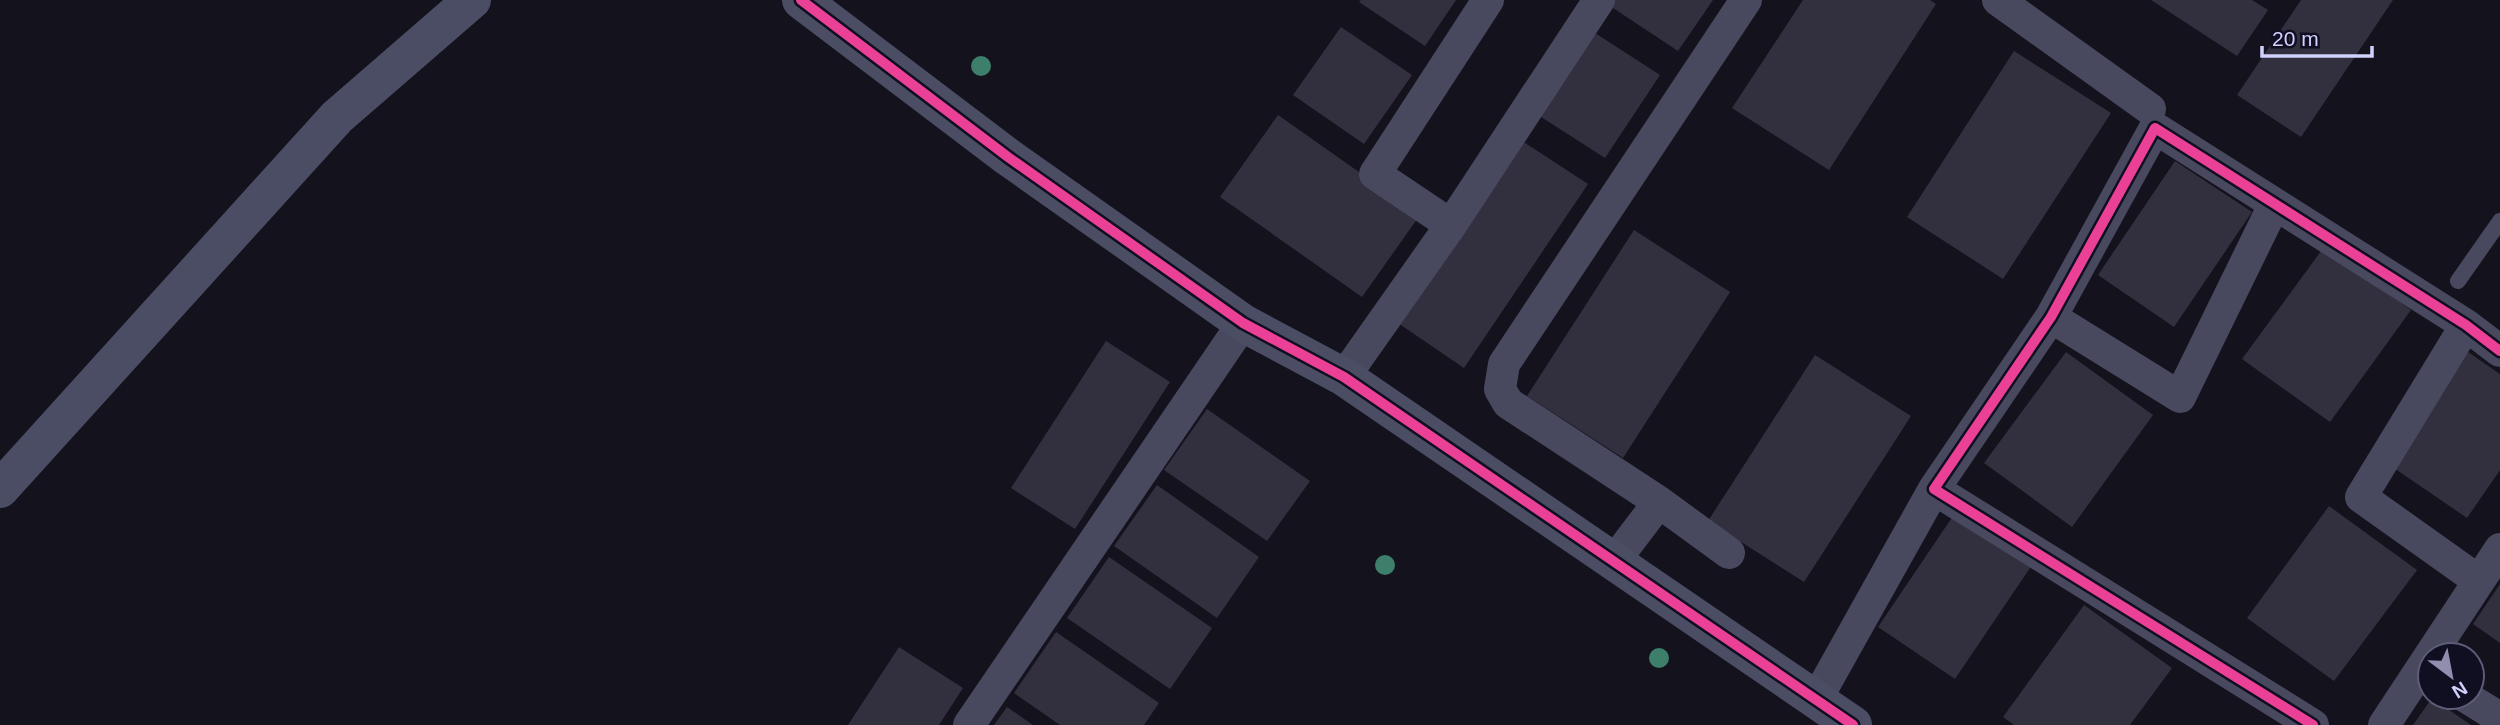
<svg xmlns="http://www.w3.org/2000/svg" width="2500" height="725" font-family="Helvetica,sans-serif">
<rect width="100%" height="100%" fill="#14121d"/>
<path fill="#32303f" d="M 1361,0 L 1456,0 L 1425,46 L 1359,2 Z
M 1614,0 L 1713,0 L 1678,51 L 1610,6 Z
M 1803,0 L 1930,0 L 1936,4 L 1829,170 L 1732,108 Z
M 2151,0 L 2252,0 L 2268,10 L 2237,56 Z
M 2301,0 L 2393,0 L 2301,137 L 2237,95 Z
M 1341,27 L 1412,75 L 1364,144 L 1293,95 Z
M 1592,31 L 1660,75 L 1605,158 L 1538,115 Z
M 2014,51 L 2111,113 L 2003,279 L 1907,217 Z
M 1278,115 L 1420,215 L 1362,297 L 1220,197 Z
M 1519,139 L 1588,184 L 1464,368 L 1395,321 Z
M 2175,161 L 2252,212 L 2174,327 L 2098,275 Z
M 1634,230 L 1730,292 L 1623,458 L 1527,396 Z
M 2324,247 L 2411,310 L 2330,422 L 2242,359 Z
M 1106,341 L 1170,382 L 1075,529 L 1011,488 Z
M 2066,352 L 2153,415 L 2072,527 L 1984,463 Z
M 2468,352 L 2500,374 L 2500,470 L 2467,518 L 2391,466 Z
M 1815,355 L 1911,416 L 1804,582 L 1708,521 Z
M 1207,409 L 1310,481 L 1267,541 L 1164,470 Z
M 1157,485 L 1259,557 L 1217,618 L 1114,546 Z
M 2329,506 L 2417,570 L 2334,681 L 2247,618 Z
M 1955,513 L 2032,565 L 1955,679 L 1878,627 Z
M 1109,557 L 1212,628 L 1170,689 L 1067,618 Z
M 2500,584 L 2500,643 L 2473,624 Z
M 2084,605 L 2172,668 L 2130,725 L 2014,725 L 2003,717 Z
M 1056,632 L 1159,703 L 1144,725 L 1060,725 L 1014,693 Z
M 899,647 L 963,688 L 939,725 L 848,725 Z
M 2432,698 L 2471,725 L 2413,725 Z
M 1007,707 L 1033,725 L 994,725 Z"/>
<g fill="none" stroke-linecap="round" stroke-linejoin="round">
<path stroke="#48495e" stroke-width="16" d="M 2458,281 L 2500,221"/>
<path stroke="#48495e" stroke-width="32" d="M 1998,0 L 2150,109
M 1451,225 L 1375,174 L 1488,0
M 2051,317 L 2180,397 L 2274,205
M 2466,325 L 2361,497 L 2479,581 L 2500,549
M 1344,377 L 1451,225 L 1599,0
M 1729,553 L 1659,502 L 1508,403 L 1500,389 L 1504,364 L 1746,0
M 1615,560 L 1659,502
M 2466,697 L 2500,718
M 1816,700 L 1934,489
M 969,725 L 1243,323
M 2313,725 L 1934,489 L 2051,317 L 2155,128 L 2466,325 L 2500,351
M 2384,725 L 2479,581"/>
<path stroke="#4b4d64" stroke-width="38" d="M 801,0 L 1008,157 L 1243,323 L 1344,377 L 1853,725
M 0,489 L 337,117 L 472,0"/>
<defs>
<path id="cycleway" d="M 801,0 L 1008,157 L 1243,323 L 1344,377 L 1853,725
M 2313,725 L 1934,489 L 2051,317 L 2155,128 L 2466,325 L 2500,351"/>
</defs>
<use href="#cycleway" stroke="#100e21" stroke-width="15"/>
<use href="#cycleway" stroke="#ea4096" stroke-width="10"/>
</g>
<g fill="#3e7f6c">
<circle cx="981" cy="66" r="10"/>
<circle cx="1385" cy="565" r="10"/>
<circle cx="1659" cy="658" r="10"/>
</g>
<g transform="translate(2451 676) rotate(148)"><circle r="33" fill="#100e21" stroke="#5d5c79" stroke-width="2"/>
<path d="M0-5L12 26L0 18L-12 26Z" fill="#8f8eaf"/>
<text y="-10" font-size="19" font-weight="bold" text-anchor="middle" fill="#d1d1fd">N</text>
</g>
<path d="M2262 46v10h110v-10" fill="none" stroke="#d1d1fd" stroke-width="3.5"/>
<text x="2272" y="46" font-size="21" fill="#d1d1fd" stroke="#100e21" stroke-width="5" paint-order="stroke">20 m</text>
</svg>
